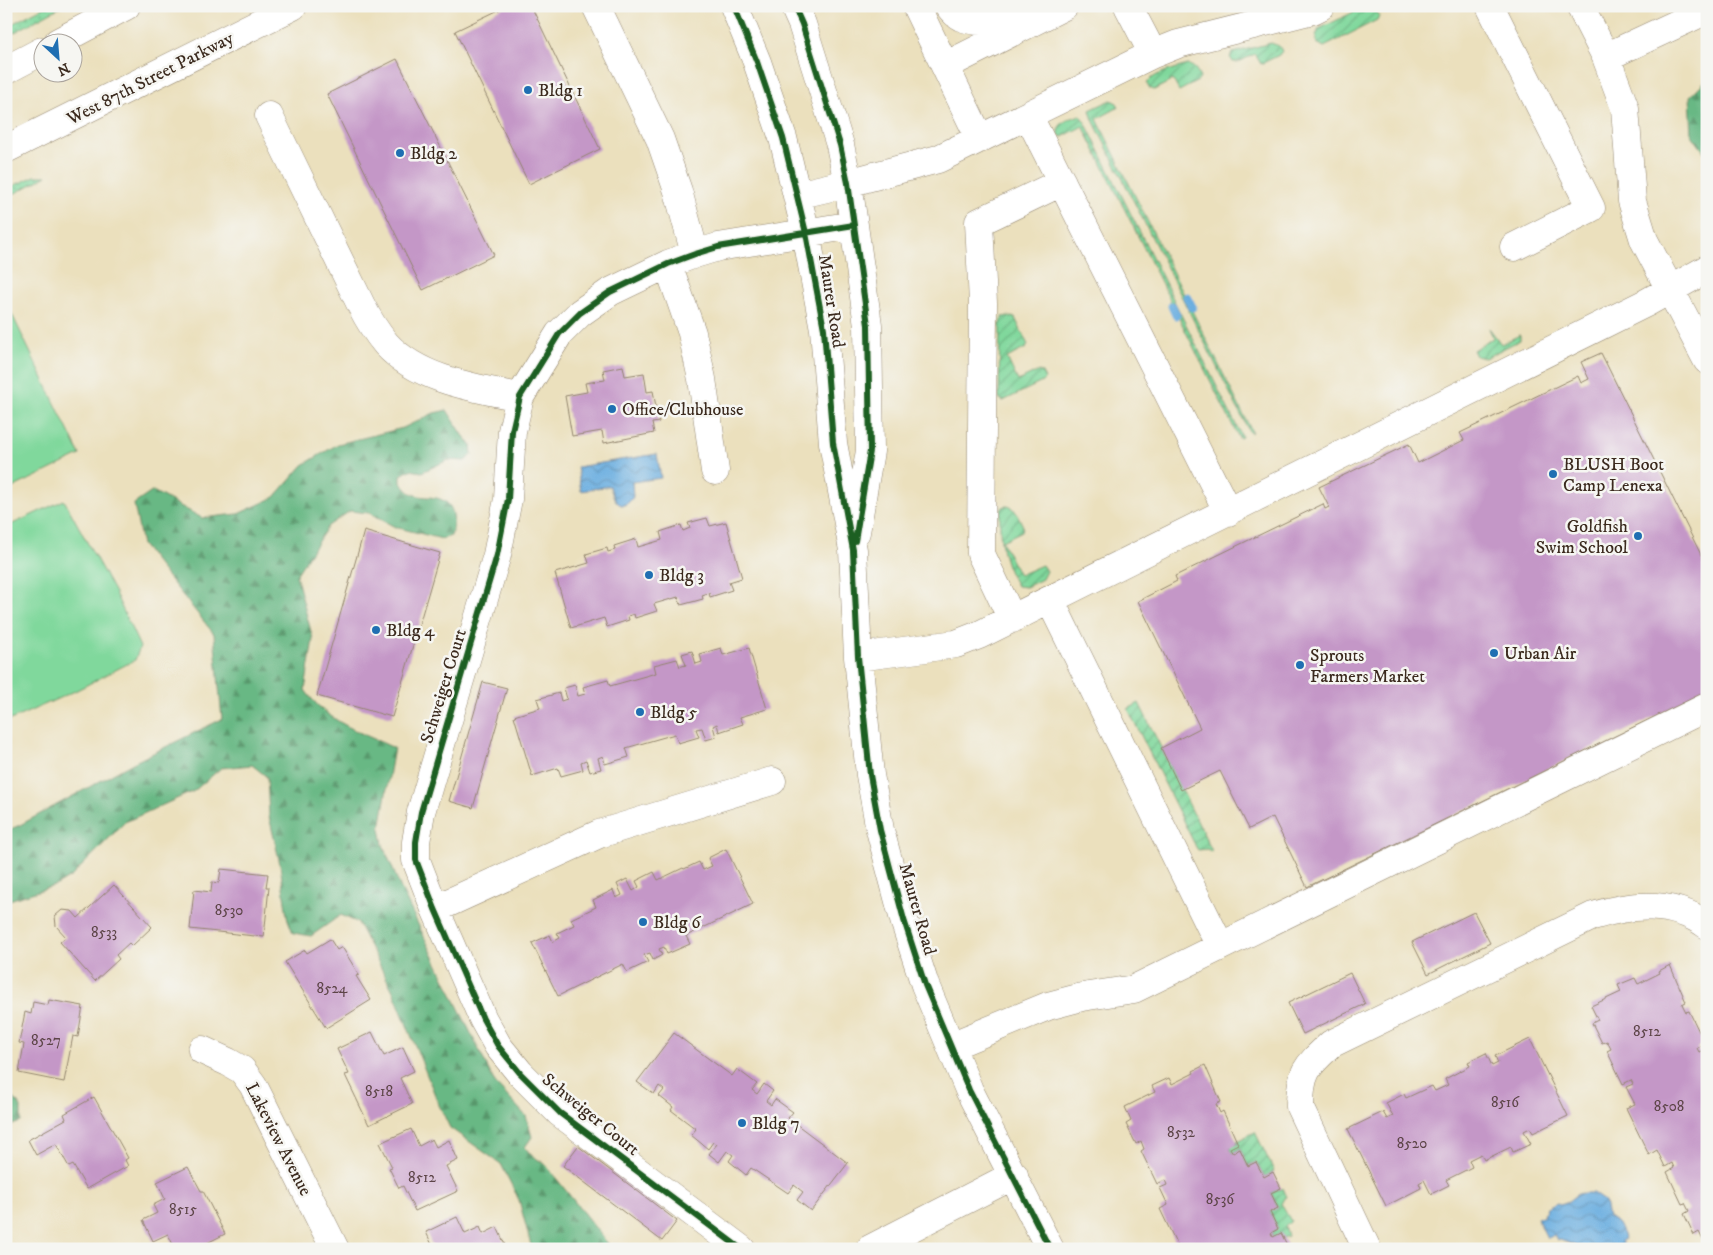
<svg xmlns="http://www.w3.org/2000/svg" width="1713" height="1255" font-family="'IM FELL DW Pica',serif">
<defs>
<pattern id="grass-dots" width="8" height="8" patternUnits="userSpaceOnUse" patternTransform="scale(1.25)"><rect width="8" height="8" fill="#80d89c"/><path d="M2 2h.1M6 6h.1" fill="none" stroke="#6aaf7f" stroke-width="1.8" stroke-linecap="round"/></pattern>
<pattern id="forest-firs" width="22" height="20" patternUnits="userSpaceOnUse" patternTransform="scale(1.25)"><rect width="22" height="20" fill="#68b884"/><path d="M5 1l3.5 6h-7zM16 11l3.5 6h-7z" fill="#57966b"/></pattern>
<pattern id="garden-furrows" width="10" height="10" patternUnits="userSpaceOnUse" patternTransform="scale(1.25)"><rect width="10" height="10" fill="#80d89c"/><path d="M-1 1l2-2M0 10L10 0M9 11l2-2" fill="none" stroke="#6aaf7f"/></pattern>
<pattern id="water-waves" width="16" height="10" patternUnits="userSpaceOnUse" patternTransform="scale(1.25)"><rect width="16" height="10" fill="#6baee0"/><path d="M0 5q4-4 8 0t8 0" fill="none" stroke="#598eb5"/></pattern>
</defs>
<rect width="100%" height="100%" fill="#f6f6f2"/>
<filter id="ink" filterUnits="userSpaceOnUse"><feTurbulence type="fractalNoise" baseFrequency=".02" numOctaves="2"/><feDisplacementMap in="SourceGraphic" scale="10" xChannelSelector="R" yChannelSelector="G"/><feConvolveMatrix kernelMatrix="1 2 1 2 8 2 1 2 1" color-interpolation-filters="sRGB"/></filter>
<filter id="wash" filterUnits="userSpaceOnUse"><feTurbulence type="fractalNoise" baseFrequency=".0096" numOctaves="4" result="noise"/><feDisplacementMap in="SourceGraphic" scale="20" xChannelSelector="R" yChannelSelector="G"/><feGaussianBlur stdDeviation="1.12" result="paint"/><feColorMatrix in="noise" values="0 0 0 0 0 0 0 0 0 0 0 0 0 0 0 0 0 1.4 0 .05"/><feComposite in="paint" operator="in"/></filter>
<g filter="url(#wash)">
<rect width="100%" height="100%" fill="#ebe0bd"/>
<path fill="url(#grass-dots)" stroke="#5e815d" d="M 46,6 L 62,6 L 6,37 L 6,27 Z
M 35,176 L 47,176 L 6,198 L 6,189 Z"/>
<path fill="url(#forest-firs)" stroke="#527151" d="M 1707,79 L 1707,156 L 1692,135 L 1690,96 Z
M 447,410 L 463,435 L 471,445 L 472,455 L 465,461 L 448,460 L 422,472 L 410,470 L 401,475 L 401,483 C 405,487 409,493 413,494 C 421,498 432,496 440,499 C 456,504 455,523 451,536 L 442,539 L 395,527 L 369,513 L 350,511 L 328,526 L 296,575 L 313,639 L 305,690 C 327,722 360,732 394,748 L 380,828 L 383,845 L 401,889 L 495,1083 L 526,1116 L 532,1137 L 525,1147 L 531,1155 L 545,1164 L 612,1249 L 532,1249 L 519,1200 L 501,1164 L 450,1128 L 439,1105 L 394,993 L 358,923 L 341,915 L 311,936 L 293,933 L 287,917 L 280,864 L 269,816 L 267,777 L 252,765 L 221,768 L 194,791 L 125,822 L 72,876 L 57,885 L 6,901 L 6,831 L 20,825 L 133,763 L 222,719 L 214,634 L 142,545 L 134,504 L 153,491 L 202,518 L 238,514 L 275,497 L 303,465 L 338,444 L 403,428 L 434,413 Z
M 6,1088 L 21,1107 L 21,1122 L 6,1127 Z"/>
<path fill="url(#garden-furrows)" stroke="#5e815d" d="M 1372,6 L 1376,10 L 1379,16 L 1377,20 L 1324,47 L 1317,43 L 1316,36 L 1319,29 L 1364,7 Z
M 1271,43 L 1279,46 L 1282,51 L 1279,55 L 1261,64 L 1255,54 L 1238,62 L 1233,62 L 1230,57 L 1233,53 Z
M 1188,65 C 1195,66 1198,72 1200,78 L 1198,81 L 1179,91 L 1173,80 L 1154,90 L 1149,88 L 1147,84 C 1152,73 1178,68 1188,65 Z
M 1111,100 L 1117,103 L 1119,107 L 1097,119 L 1252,432 L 1250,433 L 1093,120 L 1090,110 Z
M 1080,115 L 1086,124 L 1242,437 L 1239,438 L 1083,126 L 1062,137 L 1058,134 C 1057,122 1070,119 1080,115 Z
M 1008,316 L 1015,318 L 1028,345 L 1026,348 L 1007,358 L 1018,381 L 1039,371 L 1042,373 L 1045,379 L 1042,382 L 1003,401 L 999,398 L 1000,324 L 1003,317 Z
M 1489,328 L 1501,344 L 1520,335 L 1520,340 L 1485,358 L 1476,356 L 1473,350 L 1493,338 Z
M 1004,506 C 1016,505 1018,517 1023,526 L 1022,531 L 1002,541 L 1019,575 L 1042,565 L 1046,571 L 1042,579 L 1026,587 L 1017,586 C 1005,566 1000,547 1000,525 C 1000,518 999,511 1004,506 Z
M 1139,703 L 1212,851 L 1210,852 L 1208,849 L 1198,850 L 1196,847 L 1128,709 Z
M 1255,1132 L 1274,1171 L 1264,1177 L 1256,1162 L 1248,1166 L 1240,1149 L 1233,1153 L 1230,1148 L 1238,1144 L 1237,1141 Z
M 1283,1188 L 1287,1197 L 1284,1198 L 1281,1204 L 1291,1221 L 1285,1227 L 1288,1236 L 1283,1238 L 1273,1237 L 1271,1233 L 1278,1229 L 1270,1212 L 1278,1207 L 1271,1193 Z"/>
<path fill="#80d89c" stroke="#5e815d" d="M 6,302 L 80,455 L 6,491 Z
M 64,500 L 115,593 L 140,647 L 135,660 L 75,691 L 6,722 L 6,527 Z"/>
<path fill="url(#water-waves)" stroke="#536c7f" d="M 657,454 L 661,478 L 632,482 L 633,497 C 621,515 613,499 610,486 L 581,491 L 577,467 Z
M 1587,1193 L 1593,1193 L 1605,1202 L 1608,1217 L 1618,1224 L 1625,1239 L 1621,1241 L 1625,1249 L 1585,1249 L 1560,1240 L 1557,1241 L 1554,1235 L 1547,1238 L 1537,1218 L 1544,1215 L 1543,1213 L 1546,1211 L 1545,1209 L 1557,1203 C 1566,1207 1568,1200 1575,1196 C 1578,1193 1583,1193 1587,1193 Z"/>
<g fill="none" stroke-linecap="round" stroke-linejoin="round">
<path stroke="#6baee0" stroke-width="9" d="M 1187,297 L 1192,307
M 1172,306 L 1176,315"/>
</g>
<g id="blocks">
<path fill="#c497c7" d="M 507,6 L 531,6 L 600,149 L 529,184 L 455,31 Z
M 397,59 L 494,255 L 423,290 L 327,94 Z
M 1601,353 L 1707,567 L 1707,691 L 1307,887 L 1273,817 L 1249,829 L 1220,771 L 1181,790 L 1161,748 L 1200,728 L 1138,601 L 1177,581 L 1175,576 L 1323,504 L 1325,509 L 1329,507 L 1319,487 L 1409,444 L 1418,463 L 1464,440 L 1460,433 L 1578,376 L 1581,383 L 1589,379 L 1581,362 Z
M 623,366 L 625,376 L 644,373 L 647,392 L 653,391 L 659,422 L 652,423 L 654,433 L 604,443 L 602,431 L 572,436 L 565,396 L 587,392 L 585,383 L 605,380 L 603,370 Z
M 707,518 L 710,526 L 726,522 L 742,578 L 729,582 L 732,590 L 710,597 L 709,593 L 705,594 L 702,595 L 703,599 L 681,605 L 678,597 L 654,604 L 657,611 L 635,618 L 634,614 L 628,616 L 629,620 L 607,627 L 604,618 L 571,628 L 555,573 L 589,563 L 586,554 L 607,548 L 608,552 L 615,550 L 614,546 L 636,539 L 638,547 L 662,540 L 660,532 L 681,525 L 683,531 L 690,528 L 688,523 Z
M 364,531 L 440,553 L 392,717 L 317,696 Z
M 721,648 L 723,655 L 749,648 L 767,709 L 740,717 L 743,724 L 719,732 L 717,724 L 713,726 L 716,737 L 706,740 L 702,728 L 696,729 L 699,737 L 678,743 L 675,734 L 626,748 L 629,757 L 605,764 L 603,756 L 598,758 L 601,769 L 590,772 L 586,760 L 581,762 L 583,770 L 561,776 L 558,768 L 532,776 L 514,716 L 540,708 L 537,699 L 559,693 L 561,701 L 567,699 L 564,688 L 575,685 L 578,696 L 585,694 L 583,687 L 608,680 L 610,686 L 656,673 L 654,665 L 677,659 L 680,667 L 682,666 L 686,665 L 682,654 L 692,651 L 696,664 L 702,662 L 700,654 Z
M 483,682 L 507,688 L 473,808 L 449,801 Z
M 726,849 L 753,904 L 686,936 L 690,944 L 667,954 L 664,947 L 659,949 L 662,955 L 653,960 L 650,953 L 644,955 L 648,962 L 627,972 L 623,964 L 558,996 L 532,943 L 550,935 L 553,942 L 560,938 L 557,933 L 574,925 L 571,919 L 596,907 L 593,900 L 613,890 L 616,898 L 622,895 L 617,884 L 627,879 L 633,891 L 639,887 L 636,881 L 654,872 L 658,880 L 683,868 L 684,869 L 699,862 L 703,870 L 712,866 L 708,858 Z
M 221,869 L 268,874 L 266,887 L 269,887 L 264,937 L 190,929 L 194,890 L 211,892 L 212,882 L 219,883 Z
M 114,885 L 152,927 L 132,946 L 129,943 L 116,955 L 119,959 L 95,981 L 60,942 L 66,937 L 56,926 L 55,916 L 62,910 L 72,911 L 78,918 Z
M 1474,912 L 1490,943 L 1428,974 L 1412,942 Z
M 330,939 L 337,950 L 342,947 L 359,975 L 356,976 L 371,1000 L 326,1028 L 285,962 L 305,950 L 307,953 Z
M 1670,965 L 1686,1002 L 1682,1004 L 1686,1012 L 1689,1011 L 1705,1044 L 1697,1048 L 1699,1052 L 1706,1049 L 1707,1050 L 1707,1248 L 1699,1232 L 1694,1235 L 1684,1214 L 1689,1211 L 1685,1203 L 1682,1204 L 1667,1172 L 1674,1168 L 1672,1163 L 1665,1167 L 1657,1150 L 1649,1155 L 1626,1108 L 1635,1104 L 1626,1087 L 1633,1084 L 1631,1080 L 1623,1084 L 1607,1051 L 1611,1049 L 1607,1041 L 1602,1043 L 1592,1023 L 1598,1020 L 1591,1006 L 1621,992 L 1618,985 L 1635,978 L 1638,984 L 1660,973 L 1659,971 Z
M 1350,973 L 1365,1004 L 1303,1034 L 1288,1003 Z
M 49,1000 L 83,1006 L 78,1037 L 73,1036 L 64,1082 L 19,1073 L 24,1044 L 19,1043 L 25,1012 L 31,1014 L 33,1002 L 48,1005 Z
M 372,1032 L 384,1056 L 403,1047 L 414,1071 L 400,1078 L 412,1104 L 369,1125 L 345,1075 L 349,1074 L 337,1049 Z
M 674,1033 L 732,1076 L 737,1069 L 757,1084 L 752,1090 L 757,1094 L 764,1084 L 773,1091 L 766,1101 L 771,1105 L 775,1099 L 793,1112 L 788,1118 L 848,1163 L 811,1211 L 797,1200 L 803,1192 L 794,1185 L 788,1193 L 751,1168 L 746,1175 L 729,1161 L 733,1155 L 727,1151 L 719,1162 L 709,1154 L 717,1144 L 713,1142 L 708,1149 L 691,1135 L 696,1129 L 671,1110 L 673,1107 L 659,1096 L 664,1090 L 659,1086 L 654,1094 L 637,1082 Z
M 1530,1039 L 1568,1116 L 1533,1133 L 1530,1128 L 1524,1131 L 1531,1144 L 1513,1152 L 1511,1147 L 1484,1160 L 1481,1154 L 1469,1160 L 1472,1167 L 1446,1180 L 1449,1185 L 1431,1194 L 1424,1180 L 1419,1183 L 1421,1188 L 1386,1206 L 1348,1129 L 1383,1112 L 1387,1119 L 1393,1116 L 1386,1103 L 1404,1094 L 1406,1098 L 1432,1086 L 1435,1091 L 1448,1085 L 1445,1079 L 1470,1066 L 1468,1062 L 1486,1053 L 1492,1066 L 1498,1063 L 1495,1056 Z
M 1205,1065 L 1221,1102 L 1216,1104 L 1220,1113 L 1223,1111 L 1238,1144 L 1230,1148 L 1233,1153 L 1240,1149 L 1248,1166 L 1256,1162 L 1264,1177 L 1273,1172 L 1281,1188 L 1271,1193 L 1278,1208 L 1270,1212 L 1278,1229 L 1271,1233 L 1273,1237 L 1281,1233 L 1289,1249 L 1179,1249 L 1160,1209 L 1168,1205 L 1160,1188 L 1167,1185 L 1165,1180 L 1157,1184 L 1141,1151 L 1144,1149 L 1141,1141 L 1136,1144 L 1126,1124 L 1131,1121 L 1125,1107 L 1155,1092 L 1152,1086 L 1169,1078 L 1172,1084 L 1194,1073 L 1193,1071 Z
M 94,1097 L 128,1158 L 125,1160 L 128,1166 L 87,1189 L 73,1165 L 69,1167 L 56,1144 L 36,1155 L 28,1140 L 66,1119 L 64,1114 Z
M 411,1129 L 419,1146 L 432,1139 L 436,1147 L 449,1140 L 458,1160 L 446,1166 L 458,1191 L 415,1211 L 403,1186 L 399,1188 L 389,1168 L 392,1167 L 380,1143 Z
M 578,1146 L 677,1221 L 662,1241 L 563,1166 Z
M 188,1167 L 201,1191 L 203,1191 L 225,1234 L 195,1249 L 175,1249 L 168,1234 L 153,1241 L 143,1220 L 157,1213 L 153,1205 L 165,1199 L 157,1182 Z
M 457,1217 L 465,1234 L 480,1227 L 483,1234 L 497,1227 L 506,1247 L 504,1249 L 434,1249 L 426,1232 Z"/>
</g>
</g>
<g filter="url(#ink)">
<use href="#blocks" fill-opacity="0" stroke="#93856e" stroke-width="1"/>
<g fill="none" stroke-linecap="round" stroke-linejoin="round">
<defs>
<path id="minor" d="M 596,6 L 660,139 L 678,191 L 695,254
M 734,6 L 757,62 L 783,138 L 806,233 L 824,329 L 833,443 L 853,550 L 858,657 L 870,775 L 880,830 L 904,920 L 925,985 L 969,1090 L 1050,1249
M 794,6 L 802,24 L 840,145 L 848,183 L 868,325 L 870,451 L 856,532
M 916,6 L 980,139
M 949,6 C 952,10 957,15 961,17 C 980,25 1008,20 1023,6
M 1128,6 L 1153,54
M 1490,6 L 1591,208 L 1514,247
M 1580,6 L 1606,57 L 1707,10
M 1606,57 L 1625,108 L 1632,201 L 1644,240 L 1707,360
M 945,66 L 1064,6
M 1028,115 L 1228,512
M 269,116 L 361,305 C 368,319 376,332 386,344 C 419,380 475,388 520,397
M 797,195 L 848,183 L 938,159 L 1153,54 L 1178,44 L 1313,10 L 1321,6
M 668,264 L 692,333 L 702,379 L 715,471
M 1050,600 L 1220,946
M 1012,619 L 981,554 L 983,303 L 979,222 L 1062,182
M 858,657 L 956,644 L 979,635 L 1646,303 L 1707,269
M 435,909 L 599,834 L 772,781
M 951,1046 L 1048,1006 L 1082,997 L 1134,989 L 1707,707
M 202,1050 L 228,1062 L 242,1070 L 253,1085 L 335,1249
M 741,1249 L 560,1113 L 520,1073 L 498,1046 L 483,1019 L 435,909 L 416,860 L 416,842 L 421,812 L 497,555 L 508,499 L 512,431 L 520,397 L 559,334 L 580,313 L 610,292 L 668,264 L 695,254 L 718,247 L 854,225
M 870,1249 L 1014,1175
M 1367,1249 L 1300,1107 C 1300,1072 1306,1067 1331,1044 L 1593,916 C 1631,904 1672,900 1707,925"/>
<path id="major" d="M 58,42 L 126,6
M 6,70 L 42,51
M 6,149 L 293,6"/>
</defs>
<use href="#minor" stroke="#93856e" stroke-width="29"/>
<use href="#major" stroke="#93856e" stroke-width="29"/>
<use href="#minor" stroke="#fff" stroke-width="28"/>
<use href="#major" stroke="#fff" stroke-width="28"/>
<defs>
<path id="cycleway" d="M 734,6 L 757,62 L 783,138 L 806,233 L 824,329 L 833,443 L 853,550 L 858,657 L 870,775 L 880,830 L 904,920 L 925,985 L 969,1090 L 1050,1249
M 794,6 L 802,24 L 840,145 L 848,183 L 868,325 L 870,451 L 855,541
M 741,1249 L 560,1113 L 520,1073 L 498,1046 L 483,1019 L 435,909 L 416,860 L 416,842 L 421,812 L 497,555 L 508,499 L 512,431 L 520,397 L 559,334 L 580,313 L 610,292 L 668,264 L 695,254 L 718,247 L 854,225"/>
</defs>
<use href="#cycleway" stroke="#f6f6f2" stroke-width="9"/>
<use href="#cycleway" stroke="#1b5e20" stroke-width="6"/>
</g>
</g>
<g fill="#1f6fb2" stroke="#f6f6f2" stroke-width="2">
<circle cx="528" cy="90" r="5"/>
<circle cx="400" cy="153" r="5"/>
<circle cx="612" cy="409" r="5"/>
<circle cx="1553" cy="474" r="5"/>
<circle cx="1638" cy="536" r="5"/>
<circle cx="649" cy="575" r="5"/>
<circle cx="376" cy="630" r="5"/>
<circle cx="1494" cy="653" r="5"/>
<circle cx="1300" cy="665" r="5"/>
<circle cx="640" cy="712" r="5"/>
<circle cx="643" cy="922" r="5"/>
<circle cx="742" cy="1123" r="5"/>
</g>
<g text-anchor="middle" stroke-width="5" stroke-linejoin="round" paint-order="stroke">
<g font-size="15" fill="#5d4548">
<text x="229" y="915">8530</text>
<text x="104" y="937">8533</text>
<text x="332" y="993">8524</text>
<text x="1647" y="1036">8512</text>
<text x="46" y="1045">8527</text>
<text x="379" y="1096">8518</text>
<text x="1505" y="1107">8516</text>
<text x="1669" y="1111">8508</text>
<text x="1181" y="1137">8532</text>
<text x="1412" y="1148">8520</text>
<text x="422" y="1182">8512</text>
<text x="1220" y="1204">8536</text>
<text x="183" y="1214">8515</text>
</g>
<g font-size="18" fill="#3b2a1e" stroke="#f6f6f2">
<text transform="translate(150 78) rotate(-27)" y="6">West 87th Street Parkway</text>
<text transform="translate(832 301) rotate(81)" y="6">Maurer Road</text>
<text transform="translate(443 686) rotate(-73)" y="6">Schweiger Court</text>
<text transform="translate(918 909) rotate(74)" y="6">Maurer Road</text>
<text transform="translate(591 1114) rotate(39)" y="6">Schweiger Court</text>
<text transform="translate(279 1139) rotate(63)" y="6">Lakeview Avenue</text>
</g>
<g font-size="18" fill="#3b2a1e" stroke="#f6f6f2" text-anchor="start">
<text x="538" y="96">Bldg 1</text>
<text x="410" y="159">Bldg 2</text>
<text x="622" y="415">Office/Clubhouse</text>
<text x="1563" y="470">BLUSH Boot<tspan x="1563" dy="21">Camp Lenexa</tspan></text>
<text x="1628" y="532" text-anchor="end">Goldfish<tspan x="1628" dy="21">Swim School</tspan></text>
<text x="659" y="581">Bldg 3</text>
<text x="386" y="636">Bldg 4</text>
<text x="1504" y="659">Urban Air</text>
<text x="1310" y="661">Sprouts<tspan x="1310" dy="21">Farmers Market</tspan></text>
<text x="650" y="718">Bldg 5</text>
<text x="653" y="928">Bldg 6</text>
<text x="752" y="1129">Bldg 7</text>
</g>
</g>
<rect width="1713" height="1255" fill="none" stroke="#f6f6f2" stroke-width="25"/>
<g transform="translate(58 58) rotate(154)"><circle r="24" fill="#f6f6f2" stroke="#aba49d"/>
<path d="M0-4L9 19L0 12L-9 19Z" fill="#1f6fb2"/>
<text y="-8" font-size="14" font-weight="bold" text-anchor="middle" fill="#3b2a1e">N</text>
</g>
</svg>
